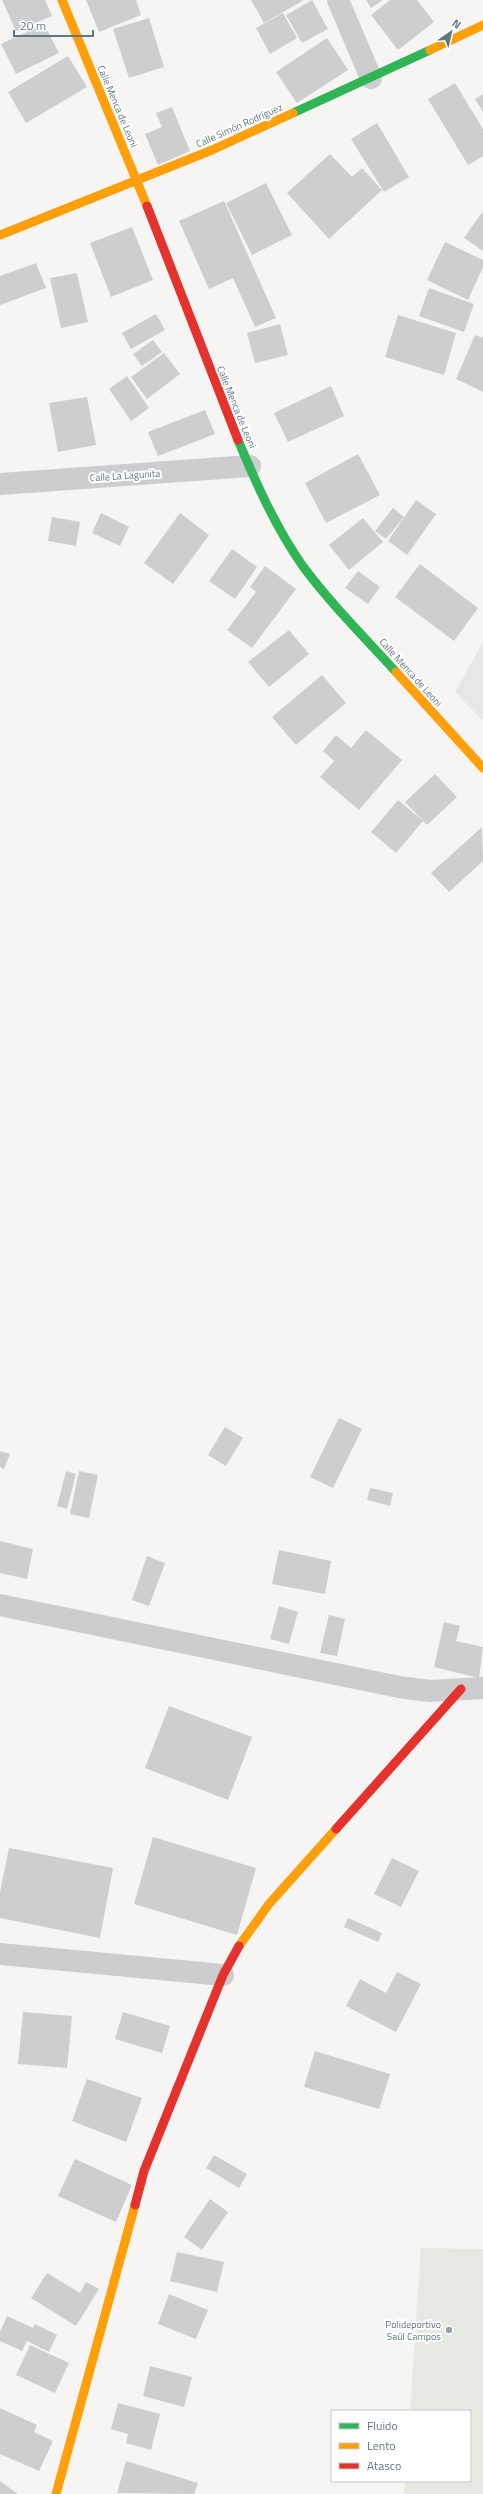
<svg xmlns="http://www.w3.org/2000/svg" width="483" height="2494" font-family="'Titillium Web',sans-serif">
<rect width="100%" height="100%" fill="#f6f5f4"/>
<path fill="#e6e7e6" d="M 483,642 L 483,721 L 455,692 Z"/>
<path fill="#e6e8e2" d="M 421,2248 L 483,2249 L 483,2494 L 404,2494 L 405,2481 L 470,2481 L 470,2411 L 410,2411 Z"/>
<path fill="#cdcecf" d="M 2,0 L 45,0 L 52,16 L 16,31 Z
M 86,0 L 136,0 L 141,15 L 99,32 Z
M 251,0 L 304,0 L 264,23 Z
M 312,0 L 328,29 L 302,43 L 286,15 Z
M 366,0 L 383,0 L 371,8 Z
M 390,0 L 417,0 L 434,22 L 398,50 L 371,15 Z
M 283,13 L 297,38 L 270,54 L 256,28 Z
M 149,18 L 164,67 L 129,78 L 113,29 Z
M 44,24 L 59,53 L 16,74 L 1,44 Z
M 327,38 L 348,70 L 297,103 L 276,72 Z
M 68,56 L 87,87 L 26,123 L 8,92 Z
M 455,83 L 483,129 L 483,156 L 468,165 L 428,99 Z
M 483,94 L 483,112 L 475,99 Z
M 172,107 L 190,151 L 158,165 L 145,134 L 162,127 L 156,113 Z
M 377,123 L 409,177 L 384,192 L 351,139 Z
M 330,154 L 352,177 L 362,168 L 382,190 L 329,239 L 287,193 Z
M 266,183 L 292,235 L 252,255 L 226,203 Z
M 224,201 L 276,318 L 255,327 L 233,278 L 209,289 L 179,221 Z
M 483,211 L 483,251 L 464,238 Z
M 132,227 L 153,280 L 111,297 L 90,243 Z
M 445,242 L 483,260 L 483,267 L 468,300 L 427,280 Z
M 36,263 L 46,288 L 0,305 L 0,276 Z
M 77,273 L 88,322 L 61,328 L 50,278 Z
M 429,288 L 474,304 L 464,332 L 419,316 Z
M 156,314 L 165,330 L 131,349 L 122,333 Z
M 398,315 L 456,333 L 444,375 L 385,357 Z
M 280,324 L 288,355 L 255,363 L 247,333 Z
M 475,335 L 483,338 L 483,392 L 456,379 Z
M 153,340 L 162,352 L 142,366 L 133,354 Z
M 164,353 L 180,374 L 147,399 L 131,377 Z
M 127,376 L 149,408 L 131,421 L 109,389 Z
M 331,386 L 344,416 L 288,442 L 274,413 Z
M 87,397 L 96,445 L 58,452 L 49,403 Z
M 205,410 L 215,434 L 158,456 L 148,432 Z
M 358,454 L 380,495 L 326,523 L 305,483 Z
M 416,500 L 436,514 L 407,555 L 388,541 Z
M 393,508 L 404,517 L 386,539 L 375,531 Z
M 101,513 L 129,527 L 120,546 L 92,533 Z
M 180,513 L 209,535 L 173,584 L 144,563 Z
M 52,517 L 80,522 L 76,546 L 48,541 Z
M 363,518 L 383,542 L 349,570 L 329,545 Z
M 232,549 L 257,567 L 235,599 L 209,581 Z
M 420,564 L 478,608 L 454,641 L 395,597 Z
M 265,566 L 296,589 L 252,648 L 227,630 L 256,592 L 250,587 Z
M 358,571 L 380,587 L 368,604 L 345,588 Z
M 289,630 L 309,654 L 269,687 L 248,662 Z
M 322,675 L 346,703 L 296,745 L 272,717 Z
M 366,730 L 402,760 L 359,810 L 320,777 L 334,761 L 323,751 L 336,735 L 351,748 Z
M 435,774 L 457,797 L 427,825 L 405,802 Z
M 398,800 L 423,821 L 396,853 L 371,832 Z
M 482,827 L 483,861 L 449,892 L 431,873 Z
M 339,1418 L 362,1429 L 333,1488 L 310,1477 Z
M 225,1427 L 243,1438 L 226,1466 L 208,1455 Z
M 0,1451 L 10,1454 L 4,1469 L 0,1467 Z
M 66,1471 L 76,1474 L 67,1509 L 57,1506 Z
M 79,1471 L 98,1475 L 89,1518 L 70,1514 Z
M 370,1488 L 393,1493 L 390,1506 L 367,1500 Z
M 0,1541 L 33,1549 L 27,1579 L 0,1573 Z
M 279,1550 L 331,1561 L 325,1594 L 272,1584 Z
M 147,1556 L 165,1563 L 149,1606 L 132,1600 Z
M 279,1606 L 298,1612 L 289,1644 L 270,1639 Z
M 329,1615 L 345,1619 L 337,1656 L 320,1653 Z
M 444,1622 L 460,1626 L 456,1641 L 483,1647 L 479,1678 L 434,1667 Z
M 169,1706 L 252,1737 L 228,1800 L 145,1768 Z
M 153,1837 L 256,1868 L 237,1935 L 134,1904 Z
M 9,1848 L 113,1868 L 100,1938 L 0,1918 L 0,1892 Z
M 392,1858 L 419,1871 L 401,1907 L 374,1894 Z
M 348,1918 L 382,1933 L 378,1942 L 344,1927 Z
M 397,1972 L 421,1984 L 396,2032 L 346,2006 L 360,1979 L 386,1993 Z
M 23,2012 L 72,2016 L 67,2068 L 18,2064 Z
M 123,2012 L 170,2026 L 162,2053 L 115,2039 Z
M 315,2051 L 390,2074 L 379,2109 L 304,2087 Z
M 87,2079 L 142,2098 L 126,2142 L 72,2121 Z
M 214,2155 L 247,2174 L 239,2188 L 206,2168 Z
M 75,2159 L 132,2185 L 116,2222 L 58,2196 Z
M 210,2199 L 228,2212 L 202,2250 L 184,2237 Z
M 177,2252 L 224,2262 L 217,2292 L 170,2281 Z
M 47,2273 L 80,2293 L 86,2282 L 99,2289 L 76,2326 L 31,2298 Z
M 169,2294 L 208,2310 L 196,2339 L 158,2324 Z
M 7,2316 L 33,2328 L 35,2324 L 57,2335 L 49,2352 L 27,2341 L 22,2351 L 0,2341 L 0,2332 Z
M 30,2345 L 69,2363 L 55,2393 L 16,2375 Z
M 150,2366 L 192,2377 L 184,2407 L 143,2396 Z
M 118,2403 L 160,2414 L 151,2450 L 126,2443 L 128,2434 L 111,2429 Z
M 0,2408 L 37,2425 L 34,2432 L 53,2441 L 39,2471 L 0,2454 Z
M 126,2461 L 198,2483 L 194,2494 L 117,2493 Z
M 0,2481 L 18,2494 L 0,2494 Z"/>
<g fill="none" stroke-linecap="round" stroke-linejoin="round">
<path stroke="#cccdce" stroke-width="22" d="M 338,0 L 371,78
M 0,484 L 250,466
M 0,1605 L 399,1687 L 430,1691 L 483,1688
M 0,1954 L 223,1975"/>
<path stroke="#30b455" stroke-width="9" d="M 293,113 L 430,50
M 238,440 C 256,483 275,526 302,565 C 330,603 364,637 396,672"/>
<path stroke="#ff9f0a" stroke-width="9" d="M 62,0 L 147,206
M 430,50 L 483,25
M 0,235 L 212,150 L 293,113
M 396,672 L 483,768
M 239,1946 L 269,1904 L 336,1829
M 56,2494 L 135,2205"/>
<path stroke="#e5322d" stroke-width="9" d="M 147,206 L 238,440
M 336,1829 L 461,1689
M 135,2205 L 144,2171 L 223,1975 L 239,1946"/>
</g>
<circle fill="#95a2a8" stroke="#fff" stroke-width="1.5" cx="449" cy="2330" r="4"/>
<g text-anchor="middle" stroke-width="4" stroke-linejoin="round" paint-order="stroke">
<g font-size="10" fill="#61767f" stroke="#fff">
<text transform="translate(118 106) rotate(67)" y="4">Calle Menca de Leoni</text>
<text transform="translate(239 125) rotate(-24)" y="4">Calle Simón Rodríguez</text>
<text transform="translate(237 407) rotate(68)" y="4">Calle Menca de Leoni</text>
<text transform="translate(125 475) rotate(-4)" y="4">Calle La Lagunita</text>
<text transform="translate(411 672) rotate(48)" y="4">Calle Menca de Leoni</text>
</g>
<g font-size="10" fill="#61767f" stroke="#fff" text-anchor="end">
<text x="441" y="2328">Polideportivo<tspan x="441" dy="12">Saúl Campos</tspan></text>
</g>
</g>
<rect x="331" y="2410" width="140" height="72" fill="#ffffff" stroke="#c0c8cc"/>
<rect x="339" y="2423" width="20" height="6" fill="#30b455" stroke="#c0c8cc"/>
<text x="367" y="2430" font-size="12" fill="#61767f">Fluido</text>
<rect x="339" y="2443" width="20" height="6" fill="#ff9f0a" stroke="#c0c8cc"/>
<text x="367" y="2450" font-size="12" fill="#61767f">Lento</text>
<rect x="339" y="2463" width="20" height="6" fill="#e5322d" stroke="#c0c8cc"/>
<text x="367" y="2470" font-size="12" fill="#61767f">Atasco</text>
<g transform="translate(451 32) rotate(34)" stroke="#ffffff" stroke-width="3" paint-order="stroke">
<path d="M0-3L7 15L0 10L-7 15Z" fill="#61767f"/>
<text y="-6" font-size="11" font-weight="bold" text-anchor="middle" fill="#61767f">N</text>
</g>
<path d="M14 30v6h79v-6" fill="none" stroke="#61767f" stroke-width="2"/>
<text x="20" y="30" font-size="12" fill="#61767f" stroke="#ffffff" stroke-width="3" paint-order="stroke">20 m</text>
</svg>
